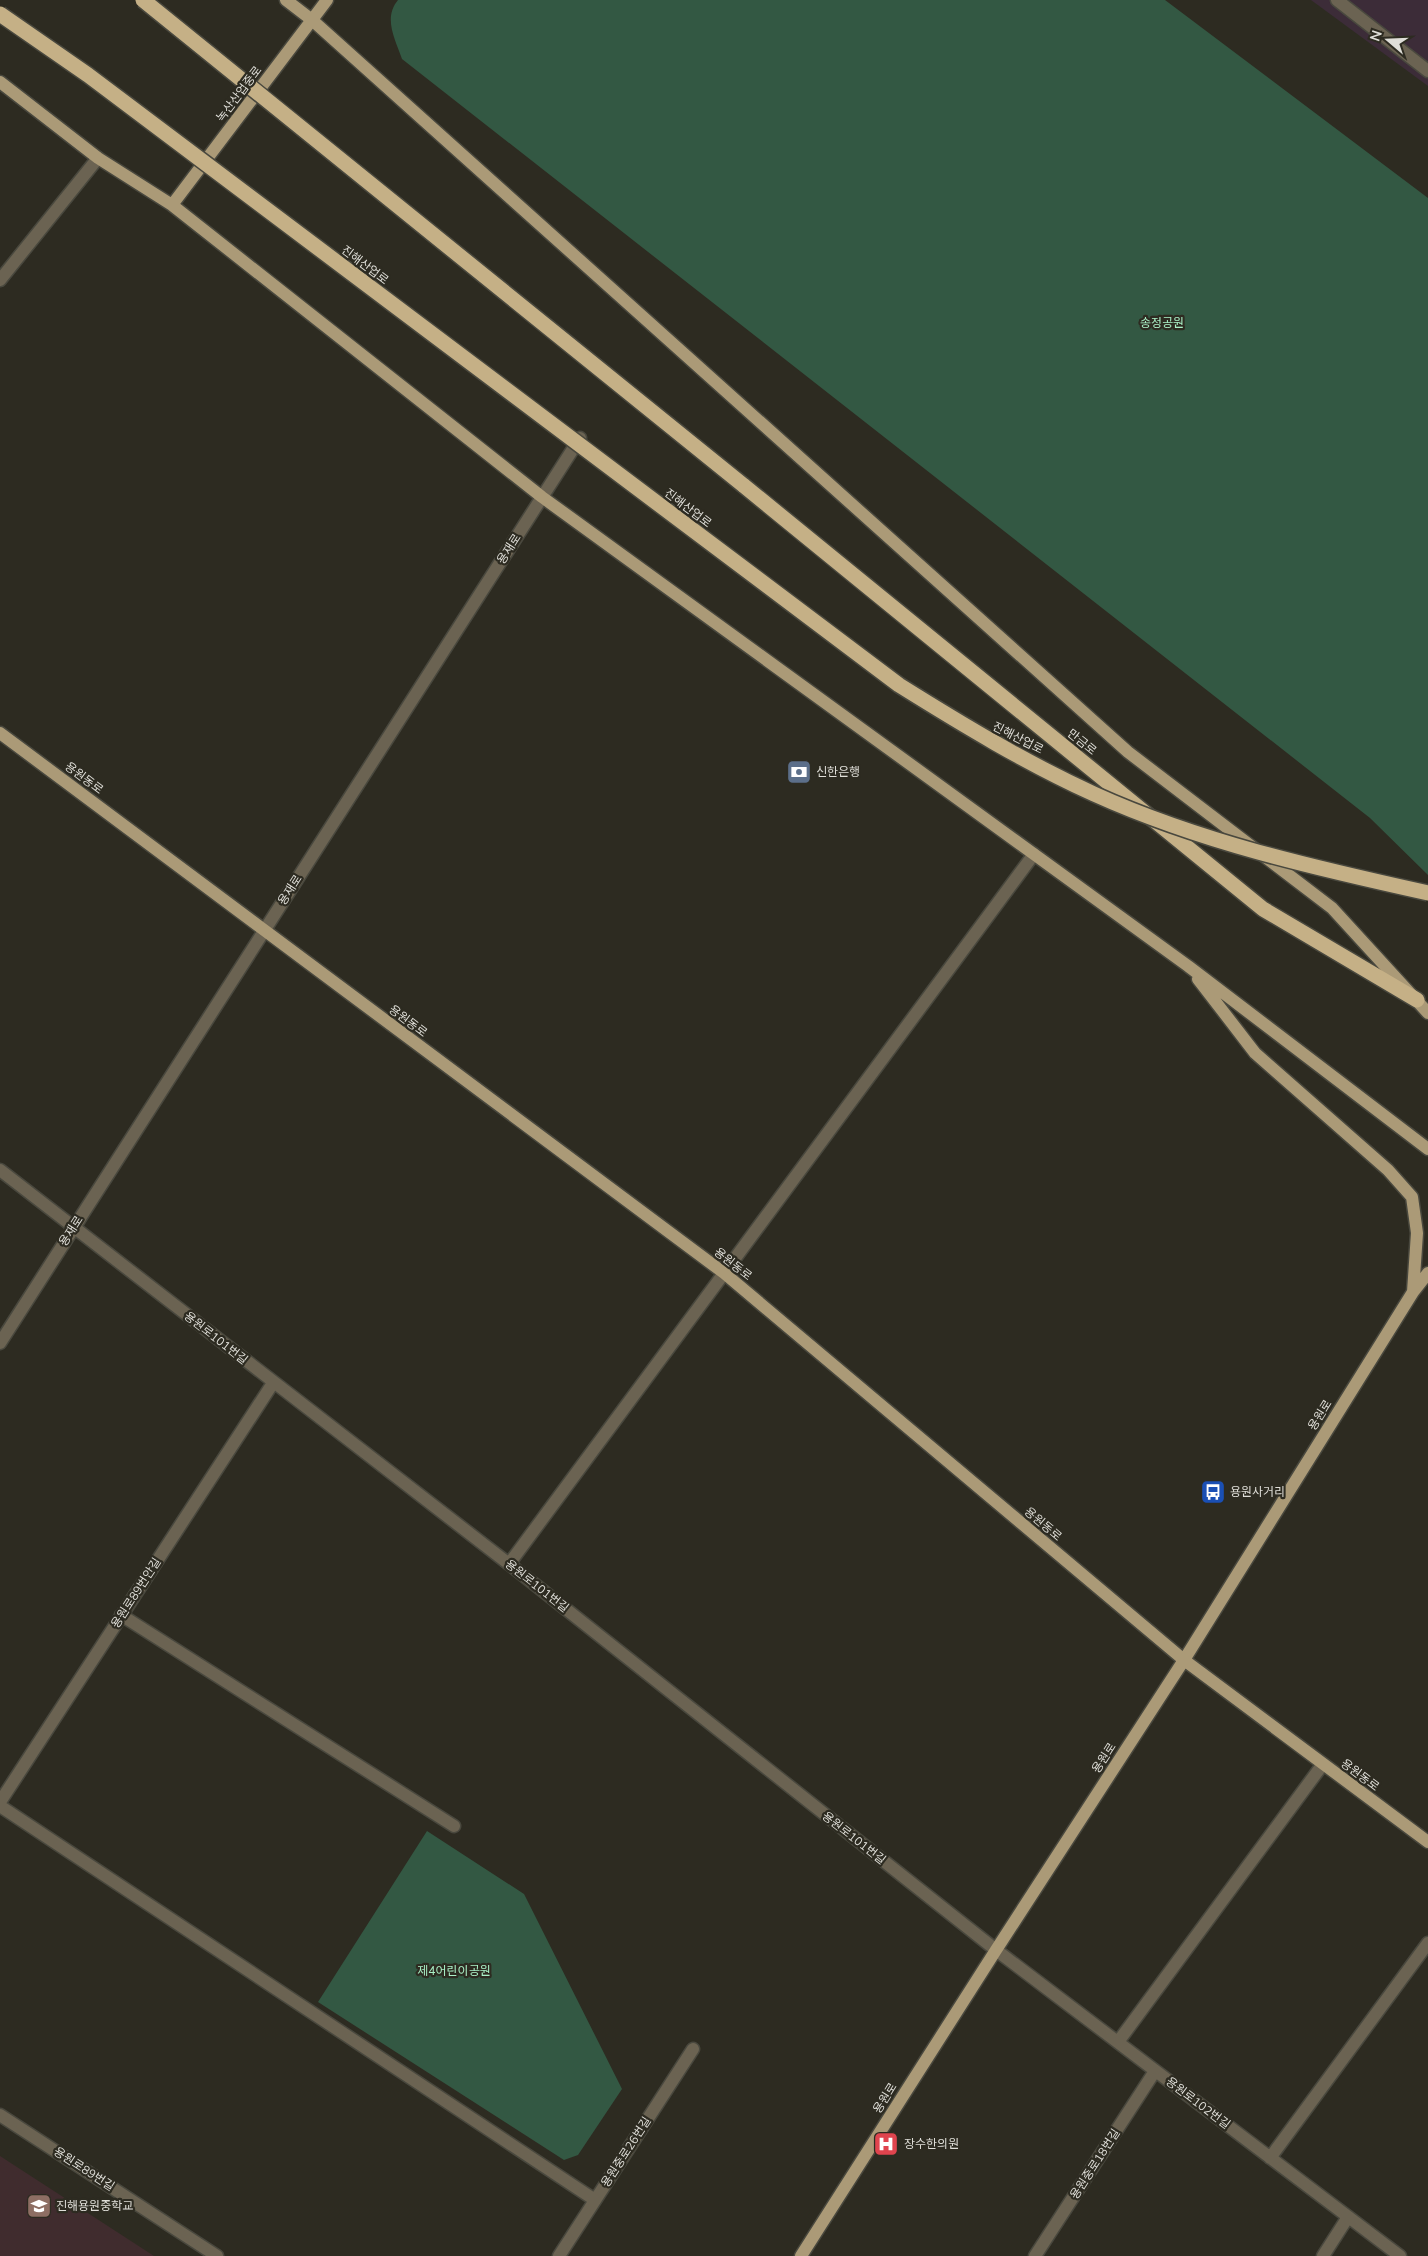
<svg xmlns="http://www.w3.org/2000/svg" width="1428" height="2256" font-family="'Nunito Sans','Noto Sans KR',sans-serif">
<rect width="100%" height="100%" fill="#2d2b21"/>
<path fill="#3c2c38" d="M 1311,0 L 1428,0 L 1428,86 Z"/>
<path fill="#402c2e" d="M 0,2156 L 154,2256 L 0,2256 Z"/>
<path fill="#335843" d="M 398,0 L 1165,0 L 1428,198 L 1428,875 L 1370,818 L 402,59 C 395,39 383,18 398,0 Z
M 427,1831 L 524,1894 L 622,2089 L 578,2155 L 564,2160 L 318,2002 Z"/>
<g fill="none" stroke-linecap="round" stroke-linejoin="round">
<defs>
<path id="minor" d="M 1337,0 L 1428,71
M 0,280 L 98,158
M 0,1170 L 509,1564 L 996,1950 L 1400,2256
M 0,1343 L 580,438
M 509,1564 L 1034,854
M 121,1615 L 454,1826
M 0,1802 L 273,1383
M 0,1806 L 595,2200
M 1118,2042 L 1323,1764
M 0,2115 L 217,2256
M 1270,2158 L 1428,1943
M 559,2256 L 693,2049
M 1035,2256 L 1155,2071
M 1323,2256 L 1348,2217"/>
<path id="major" d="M 286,0 L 312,20 L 1128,752 L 1332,908 L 1428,1013
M 0,82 L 98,158 L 172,205 L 542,497 L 1188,966 L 1428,1149
M 172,205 L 327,0
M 0,733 L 724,1273 L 1184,1660 L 1428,1842
M 1198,979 L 1255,1053 L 1388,1170 L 1412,1197 L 1417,1233 L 1413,1292
M 801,2256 L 996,1950 L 1184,1660 L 1413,1292 L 1428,1273"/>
<path id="highway" d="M 743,485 L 1263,909 L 1417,1000"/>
</defs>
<use href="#minor" stroke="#49483e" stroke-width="15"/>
<use href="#major" stroke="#49483e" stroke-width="15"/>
<use href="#highway" stroke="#49483e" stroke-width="18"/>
<use href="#minor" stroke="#6b6352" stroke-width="12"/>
<use href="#major" stroke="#ab9a77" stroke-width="12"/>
<use href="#highway" stroke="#c5b086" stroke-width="15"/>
<defs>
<path id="highway-bridge" d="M 143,0 L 743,485
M 0,14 L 88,75 L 899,685 C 963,725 1026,763 1094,794 C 1200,842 1315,868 1428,893"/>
</defs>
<use href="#highway-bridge" stroke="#49483e" stroke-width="18" stroke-linecap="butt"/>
<use href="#highway-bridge" stroke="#c5b086" stroke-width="15"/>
</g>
<defs>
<symbol id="bank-square" viewBox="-11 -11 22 22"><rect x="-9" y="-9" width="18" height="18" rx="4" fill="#5c6f8a" stroke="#2d2b21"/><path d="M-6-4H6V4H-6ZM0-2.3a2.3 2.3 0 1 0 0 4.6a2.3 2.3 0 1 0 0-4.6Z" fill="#fff"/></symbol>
<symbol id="bus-square" viewBox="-11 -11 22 22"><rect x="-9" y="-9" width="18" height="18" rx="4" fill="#1a4fb4" stroke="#2d2b21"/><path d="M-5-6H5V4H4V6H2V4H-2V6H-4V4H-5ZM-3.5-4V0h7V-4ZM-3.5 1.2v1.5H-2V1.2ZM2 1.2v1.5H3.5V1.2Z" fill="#fff"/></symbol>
<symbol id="hospital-square" viewBox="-11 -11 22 22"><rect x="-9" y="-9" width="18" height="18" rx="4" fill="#e0444e" stroke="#2d2b21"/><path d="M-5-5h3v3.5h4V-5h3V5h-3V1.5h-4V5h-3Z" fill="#fff"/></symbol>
<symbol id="school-square" viewBox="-11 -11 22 22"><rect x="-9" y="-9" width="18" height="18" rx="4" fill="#8d6e63" stroke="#2d2b21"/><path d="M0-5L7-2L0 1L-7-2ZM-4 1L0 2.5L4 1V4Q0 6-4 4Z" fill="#fff"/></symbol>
</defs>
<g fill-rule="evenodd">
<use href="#bank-square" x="785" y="758" width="28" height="28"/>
<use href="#bus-square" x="1199" y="1478" width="28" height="28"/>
<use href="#hospital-square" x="872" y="2130" width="28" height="28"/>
<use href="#school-square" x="25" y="2192" width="28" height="28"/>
</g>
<g text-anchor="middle" stroke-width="4.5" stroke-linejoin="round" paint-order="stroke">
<g font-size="12" fill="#dfded8" stroke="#2d2b21">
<text transform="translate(239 94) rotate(-53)" y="4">녹산산업중로</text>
<text transform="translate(365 265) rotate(37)" y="4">진해산업로</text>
<text transform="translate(688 508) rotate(37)" y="4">진해산업로</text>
<text transform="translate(509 549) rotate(-57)" y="4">용재로</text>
<text transform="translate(1018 738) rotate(27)" y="4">진해산업로</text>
<text transform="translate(1082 742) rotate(39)" y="4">만금로</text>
<text transform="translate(84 778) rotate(37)" y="4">용원동로</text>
<text transform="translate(290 890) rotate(-57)" y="4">용재로</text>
<text transform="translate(408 1021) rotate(37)" y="4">용원동로</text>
<text transform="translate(71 1231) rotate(-57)" y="4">용재로</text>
<text transform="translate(733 1264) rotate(38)" y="4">용원동로</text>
<text transform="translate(216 1338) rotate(38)" y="4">용원로101번길</text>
<text transform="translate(1320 1415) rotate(-58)" y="4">용원로</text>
<text transform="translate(1043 1524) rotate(40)" y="4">용원동로</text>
<text transform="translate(537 1586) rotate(38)" y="4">용원로101번길</text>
<text transform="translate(136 1593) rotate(-57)" y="4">용원로89번안길</text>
<text transform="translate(1104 1758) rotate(-57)" y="4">용원로</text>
<text transform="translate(1360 1775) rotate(37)" y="4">용원동로</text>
<text transform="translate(854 1838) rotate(38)" y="4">용원로101번길</text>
<text transform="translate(885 2098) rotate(-58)" y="4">용원로</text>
<text transform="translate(1198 2103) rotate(37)" y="4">용원로102번길</text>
<text transform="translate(626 2152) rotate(-57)" y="4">용원중로26번길</text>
<text transform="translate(1095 2164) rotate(-57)" y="4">용원중로18번길</text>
<text transform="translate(84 2169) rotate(33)" y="4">용원로89번길</text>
</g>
<g font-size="12" fill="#aaf1c7" stroke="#2d2b21">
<text x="1162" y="327">송정공원</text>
<text x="454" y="1975">제4어린이공원</text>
</g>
<g font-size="12" fill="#dfded8" stroke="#2d2b21" text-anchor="start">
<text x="816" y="776">신한은행</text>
<text x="1230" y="1496">용원사거리</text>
<text x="904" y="2148">장수한의원</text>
<text x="56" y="2210">진해용원중학교</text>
</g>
</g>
<g transform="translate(1388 40) rotate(289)" stroke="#2d2b21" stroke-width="4" paint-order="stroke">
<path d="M0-4L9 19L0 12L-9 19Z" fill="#dfded8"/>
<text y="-8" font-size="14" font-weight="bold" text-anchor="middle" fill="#dfded8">N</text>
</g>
</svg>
